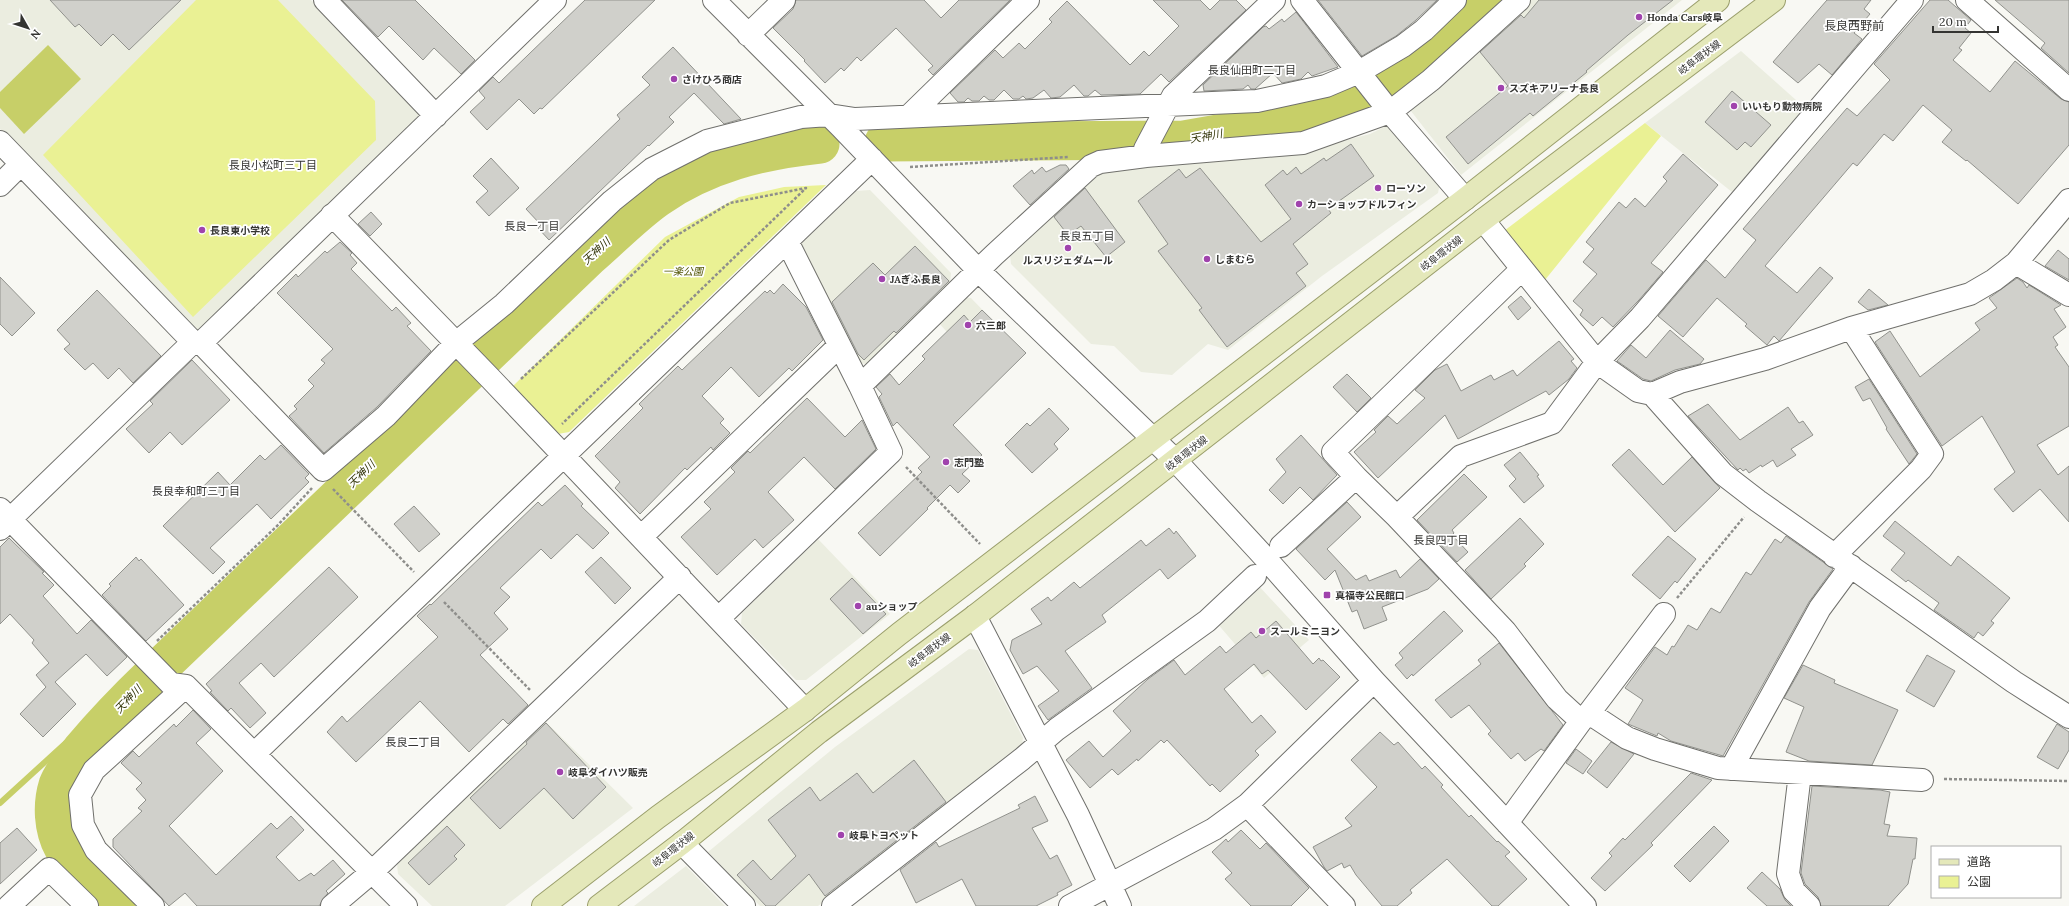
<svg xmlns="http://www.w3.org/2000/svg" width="2069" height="906" font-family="Lora,'Noto Sans JP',serif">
<rect width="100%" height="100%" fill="#f8f8f3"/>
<path fill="#ebede0" d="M 0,0 L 311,0 L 424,114 L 206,332 L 193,330 L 0,129 Z
M 1529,0 L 1682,0 L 1461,175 L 1407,106 Z
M 1741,51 L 1805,108 L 1732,192 L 1645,123 Z
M 1386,126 L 1399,131 L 1440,183 L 1438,193 L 1322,276 L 1228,350 L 1208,344 L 1172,375 L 1141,372 L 1114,346 L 1091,344 L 1011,264 L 1010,255 L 1086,186 L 1099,175 L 1110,170 L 1292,154 L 1370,134 Z
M 870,190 L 951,273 L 950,285 L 867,364 L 857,363 L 801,255 L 802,243 L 856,191 Z
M 963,297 L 971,298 L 999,327 L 969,357 L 938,322 Z
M 818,539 L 890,614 L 806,680 L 796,680 L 741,624 L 742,613 Z
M 1257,584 L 1309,640 L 1264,678 L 1216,622 Z
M 969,649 L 978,650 L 1023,738 L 1021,750 L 818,906 L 760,906 L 708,852 L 835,747 Z
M 545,721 L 633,808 L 505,906 L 432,906 L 398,874 L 397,864 Z
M 686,866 L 725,906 L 634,906 Z"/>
<path fill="#eaf194" d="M 196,0 L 278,0 L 375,101 L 376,140 L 193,317 L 43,155 Z
M 1645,123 L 1661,136 L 1545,280 L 1504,231 Z
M 826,185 L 569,432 L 558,434 L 513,386 L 665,237 L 739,197 L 784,187 Z"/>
<path fill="#c7cf68" d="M 48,45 L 81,79 L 24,134 L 0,108 L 0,92 Z"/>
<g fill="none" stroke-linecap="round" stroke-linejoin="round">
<path stroke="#c7cf68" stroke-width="6" d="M 0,803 L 79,731 L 99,730"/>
<path stroke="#c7cf68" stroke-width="39" d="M 884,142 L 1184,140 L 1320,116 L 1416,66 L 1490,0
M 116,906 C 98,888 75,870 63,847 C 53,829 52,804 58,785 C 63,772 74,760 82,749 C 104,723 127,699 151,676 L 590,256 C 612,237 633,215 657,198 C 706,164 762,150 820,144"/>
</g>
<path fill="#d0d0cb" stroke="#91928d" d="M 50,0 L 181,0 L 129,50 L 113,34 L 101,46 L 79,24 L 75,27 Z
M 342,0 L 415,0 L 475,60 L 461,74 L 434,48 L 423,60 L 389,26 L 378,37 Z
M 585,0 L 655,0 L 542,109 L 540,108 L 534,114 L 519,99 L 487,130 L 470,112 L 485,98 L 479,91 L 493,77 L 499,83 Z
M 796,0 L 924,0 L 941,18 L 959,0 L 1010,0 L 933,75 L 928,70 L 933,66 L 896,28 L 861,61 L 857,57 L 844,71 L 841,68 L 825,83 L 804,61 L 805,60 L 773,28 L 793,9 Z
M 1153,0 L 1200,0 L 1210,10 L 1220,0 L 1236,0 L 1246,10 L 1169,82 L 1161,74 L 1140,94 L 1101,95 L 1095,90 L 1088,96 L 1084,96 L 1074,85 L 1060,97 L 1051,98 L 1044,90 L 1033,98 L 1026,99 L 1023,96 L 1019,99 L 1013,99 L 1004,90 L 994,100 L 989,100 L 984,96 L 979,101 L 972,101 L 968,98 L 964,102 L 958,102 L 950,93 L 995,50 L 1003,58 L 1019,43 L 1025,49 L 1052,22 L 1049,19 L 1067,1 L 1130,65 L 1144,51 L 1149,56 L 1179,26 Z
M 1318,0 L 1437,0 L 1416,20 L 1396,36 L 1362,56 Z
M 1539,0 L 1673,0 L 1628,35 L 1586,71 L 1587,72 L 1533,116 L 1530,113 L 1468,164 L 1446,137 L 1508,86 L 1480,52 L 1521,15 L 1524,18 Z
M 1827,0 L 1871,0 L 1864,9 L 1870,14 L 1854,33 L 1862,39 L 1832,75 L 1819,64 L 1798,83 L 1773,62 Z
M 1930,0 L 1948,0 L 1971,20 L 1965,28 L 1971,33 L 1959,48 L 1962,50 L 1953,60 L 1990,92 L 2015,61 L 2061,99 L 2069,102 L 2069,145 L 2018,204 L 1967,160 L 1966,161 L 1942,142 L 1952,130 L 1923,105 L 1893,141 L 1884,134 L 1857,166 L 1853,163 L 1765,266 L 1797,293 L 1820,267 L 1833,278 L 1779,341 L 1774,336 L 1767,345 L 1745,326 L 1747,324 L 1717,298 L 1683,337 L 1658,316 L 1706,260 L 1725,278 L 1756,240 L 1743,229 L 1847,108 L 1857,116 L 1890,80 L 1874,64 Z
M 1995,0 L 2069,0 L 2069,73 L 2041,48 L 2045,43 Z
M 1296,12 L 1338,67 L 1312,76 L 1308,72 L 1301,79 L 1282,83 L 1273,73 L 1255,89 L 1251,89 L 1248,85 L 1243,89 L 1204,91 L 1203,85 L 1263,27 L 1266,26 L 1269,29 L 1282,19 L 1284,22 Z
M 673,47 L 741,119 L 724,124 L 694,93 L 669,117 L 674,122 L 649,146 L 648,145 L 549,240 L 538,228 L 541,225 L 526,209 L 620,119 L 617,115 L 650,85 L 642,77 Z
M 1732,91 L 1771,125 L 1751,147 L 1745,142 L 1737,150 L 1705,122 Z
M 1351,144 L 1374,176 L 1328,209 L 1331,213 L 1293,244 L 1308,264 L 1296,273 L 1306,286 L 1227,347 L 1199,310 L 1202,308 L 1158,251 L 1168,244 L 1138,201 L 1179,169 L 1186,178 L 1200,168 L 1261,242 L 1291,219 L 1265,185 L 1283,170 L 1287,175 L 1296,167 L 1301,174 L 1324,158 L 1326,161 Z
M 1683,154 L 1718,185 L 1651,263 L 1663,272 L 1639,300 L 1613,327 L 1602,317 L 1593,326 L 1580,315 L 1583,310 L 1573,301 L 1597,274 L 1583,262 L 1594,249 L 1586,242 L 1619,202 L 1626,208 L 1635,198 L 1645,207 L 1667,181 L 1663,177 Z
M 491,158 L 519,188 L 489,216 L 476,202 L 488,191 L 473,176 Z
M 1060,165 L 1066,165 L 1069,169 L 1030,205 L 1013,186 L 1032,170 L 1034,174 L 1042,167 L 1046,172 Z
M 1085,188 L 1125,242 L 1106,257 L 1081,226 L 1068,235 L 1054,217 Z
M 371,212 L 382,224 L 370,236 L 358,224 Z
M 340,242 L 352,253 L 350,255 L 357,263 L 351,269 L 392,311 L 396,307 L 411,323 L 407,326 L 431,351 L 377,407 L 324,453 L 289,416 L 297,409 L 294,406 L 314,386 L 308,380 L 325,363 L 321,360 L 333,349 L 277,293 L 296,274 L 298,277 L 325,251 L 327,253 Z
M 915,246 L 949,281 L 896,333 L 894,331 L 864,360 L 858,354 L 832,302 L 873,263 L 885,275 Z
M 2058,250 L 2069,259 L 2069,280 L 2045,266 Z
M 0,277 L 35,313 L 12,336 L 0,324 Z
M 2017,278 L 2023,282 L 2027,288 L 2029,285 L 2061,305 L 2054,309 L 2066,327 L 2053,337 L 2058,345 L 2055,347 L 2069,367 L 2069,426 L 2037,445 L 2058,475 L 2069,466 L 2069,522 L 2040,489 L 2013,512 L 1994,489 L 2015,472 L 1982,416 L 1942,446 L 1875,342 L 1890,331 L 1920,377 L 1980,330 L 1975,323 L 1997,308 L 1989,298 Z
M 783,284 L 806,307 L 823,340 L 792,371 L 789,368 L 759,397 L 731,367 L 702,396 L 724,419 L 720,423 L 730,433 L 713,450 L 711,447 L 687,470 L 685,468 L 640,514 L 615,488 L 620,482 L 595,456 L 643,408 L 639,404 L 678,366 L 682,370 L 765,291 L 767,293 L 770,290 L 774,294 Z
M 1869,289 L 1888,305 L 1868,310 L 1858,302 Z
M 97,290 L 161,356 L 133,383 L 119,368 L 108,379 L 93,363 L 85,370 L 64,349 L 70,344 L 57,330 Z
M 1521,296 L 1531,308 L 1518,320 L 1508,307 Z
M 982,310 L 1026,353 L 953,425 L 982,455 L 962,474 L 970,481 L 958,493 L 950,485 L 927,508 L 928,509 L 880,556 L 858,533 L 922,472 L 918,468 L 930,457 L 897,422 L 893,426 L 879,397 L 882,394 L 876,387 L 890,374 L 899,385 L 925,359 L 922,356 L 964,315 L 970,322 Z
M 1670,330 L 1704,359 L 1700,364 L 1675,370 L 1651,381 L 1643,379 L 1617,361 L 1631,345 L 1646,358 Z
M 1559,341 L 1574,359 L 1571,361 L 1577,368 L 1569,379 L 1549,395 L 1546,391 L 1458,439 L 1445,415 L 1378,478 L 1354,452 L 1376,432 L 1374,430 L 1388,416 L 1397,424 L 1425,398 L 1415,390 L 1435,370 L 1447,364 L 1461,391 L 1491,375 L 1494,380 L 1513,370 L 1517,376 Z
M 192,360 L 230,400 L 182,445 L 170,432 L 149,453 L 126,429 L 153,404 L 150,401 Z
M 1347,374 L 1371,398 L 1357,412 L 1333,387 Z
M 1869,379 L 1917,454 L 1909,464 L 1886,429 L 1887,428 L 1870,398 L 1863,401 L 1855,387 Z
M 807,398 L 845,437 L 862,420 L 876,449 L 835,489 L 804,457 L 768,492 L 794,520 L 763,548 L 755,539 L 717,575 L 681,537 L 711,509 L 704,502 L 735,472 L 731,468 L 748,451 L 750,453 Z
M 1708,404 L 1740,440 L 1788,407 L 1799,423 L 1803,421 L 1813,435 L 1791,449 L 1796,455 L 1777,467 L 1773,460 L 1762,467 L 1761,465 L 1749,473 L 1746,469 L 1743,471 L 1740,468 L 1738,470 L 1688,416 Z
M 1049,408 L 1069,429 L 1054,444 L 1058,449 L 1032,473 L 1005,445 L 1027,423 L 1030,426 Z
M 1301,435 L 1337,475 L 1313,500 L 1300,487 L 1283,504 L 1269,490 L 1286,472 L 1276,459 Z
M 281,445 L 309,474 L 305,478 L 309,482 L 271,519 L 257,504 L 210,548 L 225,562 L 213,574 L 163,526 L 218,472 L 230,485 L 260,455 L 265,460 Z
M 1629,449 L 1663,485 L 1692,457 L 1720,488 L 1675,532 L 1612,465 Z
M 1520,452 L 1539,475 L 1537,476 L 1544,486 L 1524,503 L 1509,486 L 1516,479 L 1504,465 Z
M 1464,474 L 1487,497 L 1452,530 L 1454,533 L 1452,535 L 1468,552 L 1457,562 L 1417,520 Z
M 565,485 L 583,504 L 581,506 L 609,533 L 593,549 L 577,534 L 551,559 L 541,549 L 500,588 L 510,597 L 494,613 L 508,629 L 480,655 L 528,705 L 508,724 L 503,719 L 469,752 L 420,701 L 356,762 L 327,732 L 342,716 L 347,722 L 438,637 L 417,616 L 430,604 L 431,605 L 538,502 L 542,506 Z
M 1347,502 L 1361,517 L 1327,549 L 1356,580 L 1366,575 L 1369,581 L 1396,570 L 1400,578 L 1420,559 L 1439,579 L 1428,589 L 1382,607 L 1387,620 L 1364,629 L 1357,610 L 1352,612 L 1335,570 L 1325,580 L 1296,549 Z
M 414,506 L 440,534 L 419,552 L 394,524 Z
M 1520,518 L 1544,544 L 1524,564 L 1526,566 L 1491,599 L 1465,570 Z
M 1895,521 L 1951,566 L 1958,556 L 2010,598 L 1991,621 L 1994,623 L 1983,636 L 1978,632 L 1974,638 L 1934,610 L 1939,603 L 1908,580 L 1906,582 L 1891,570 L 1905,553 L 1883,536 Z
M 1169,528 L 1174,534 L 1176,531 L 1196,556 L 1168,579 L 1160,569 L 1102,615 L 1106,622 L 1065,651 L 1092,688 L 1048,720 L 1038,706 L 1059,691 L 1037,666 L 1023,674 L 1010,650 L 1012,640 L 1042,624 L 1031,609 L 1048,597 L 1051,601 L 1074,582 L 1080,588 L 1141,540 L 1146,546 Z
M 1668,536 L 1696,559 L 1677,583 L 1675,581 L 1660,599 L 1632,575 Z
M 1786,536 L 1833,569 L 1809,602 L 1723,756 L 1671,741 L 1658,733 L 1657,736 L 1628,724 L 1643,700 L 1625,688 L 1655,647 L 1667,655 L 1672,646 L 1674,647 L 1688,625 L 1697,630 L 1711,608 L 1720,613 L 1746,572 L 1751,575 L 1775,539 L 1781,543 Z
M 9,538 L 44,572 L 42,573 L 54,585 L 43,596 L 77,634 L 91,620 L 127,657 L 107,676 L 86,654 L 55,682 L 76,704 L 43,737 L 20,714 L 46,687 L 36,675 L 49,663 L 32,643 L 34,640 L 10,614 L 0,624 L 0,547 Z
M 136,557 L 139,561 L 141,559 L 184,605 L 146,641 L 102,595 L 111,586 L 109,584 Z
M 601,557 L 631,588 L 615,604 L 585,572 Z
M 329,567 L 358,597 L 274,677 L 261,663 L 239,683 L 266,713 L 250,728 L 231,708 L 228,711 L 210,692 L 212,691 L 206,684 Z
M 852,578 L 886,614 L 863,634 L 830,599 Z
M 1444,611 L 1463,631 L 1413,676 L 1412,674 L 1407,679 L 1395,665 L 1403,658 L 1399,653 Z
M 1276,621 L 1313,664 L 1319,658 L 1321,661 L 1323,660 L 1340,677 L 1306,710 L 1268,670 L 1262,674 L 1254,664 L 1224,689 L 1252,723 L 1261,715 L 1276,732 L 1255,751 L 1259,755 L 1220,792 L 1212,784 L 1210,786 L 1167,740 L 1164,743 L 1161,740 L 1138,761 L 1137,759 L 1118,775 L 1112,769 L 1090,788 L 1066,760 L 1089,741 L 1103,757 L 1131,731 L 1113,711 L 1148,679 L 1174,660 L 1185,675 L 1220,646 L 1226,653 L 1251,632 L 1256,638 Z
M 1499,643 L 1563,725 L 1544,751 L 1541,749 L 1525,761 L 1518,753 L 1511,759 L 1488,734 L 1491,731 L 1469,705 L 1451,718 L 1435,700 L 1481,664 L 1478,660 Z
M 1927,655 L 1955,671 L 1934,707 L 1906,691 Z
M 1803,665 L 1835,680 L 1834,683 L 1898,710 L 1872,765 L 1809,761 L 1786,752 L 1804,707 L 1784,698 Z
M 193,710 L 211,729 L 196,743 L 223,771 L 169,826 L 216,875 L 271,823 L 277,829 L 291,816 L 304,830 L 276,857 L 299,881 L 311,873 L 314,876 L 333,860 L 345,874 L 326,891 L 328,893 L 319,906 L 197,906 L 185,893 L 169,906 L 113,847 L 113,839 L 142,811 L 138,808 L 146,800 L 136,789 L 142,783 L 121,763 L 133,751 L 139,757 L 174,724 L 176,727 Z
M 546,723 L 606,787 L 573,819 L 544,788 L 500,829 L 470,798 L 527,744 L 526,742 Z
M 2057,724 L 2069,732 L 2069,750 L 2058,769 L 2037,757 Z
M 1380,732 L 1394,745 L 1398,742 L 1422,769 L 1425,766 L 1443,785 L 1441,787 L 1469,817 L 1471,815 L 1497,842 L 1498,841 L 1510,852 L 1505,856 L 1527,879 L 1498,906 L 1492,906 L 1447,859 L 1410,890 L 1412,893 L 1397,906 L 1382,906 L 1356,875 L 1350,865 L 1344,868 L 1342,863 L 1327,871 L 1324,867 L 1313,847 L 1352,826 L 1345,818 L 1377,787 L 1351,760 Z
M 1611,742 L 1634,754 L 1607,788 L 1587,772 Z
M 1576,749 L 1592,761 L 1583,774 L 1566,763 Z
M 914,760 L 946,802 L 825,896 L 809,874 L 775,906 L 766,906 L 737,875 L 753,860 L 771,880 L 796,856 L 768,820 L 810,787 L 820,801 L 857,773 L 873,793 Z
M 1691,773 L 1712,780 L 1651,843 L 1653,845 L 1605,891 L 1591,878 L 1612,856 L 1609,853 L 1623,838 L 1625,840 Z
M 1812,786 L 1880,790 L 1890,792 L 1884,824 L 1890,825 L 1887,836 L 1917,838 L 1915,859 L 1913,859 L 1908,884 L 1888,906 L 1821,906 L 1818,897 L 1805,884 L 1801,873 Z
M 1035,796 L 1048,821 L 1032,828 L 1050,859 L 1057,855 L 1072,885 L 1057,893 L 1058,895 L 1036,906 L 976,906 L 962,879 L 916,903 L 900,870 L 936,842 L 939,847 L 1020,808 L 1018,805 Z
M 447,826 L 465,845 L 454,856 L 457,859 L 429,885 L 408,863 Z
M 1714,826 L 1729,841 L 1690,882 L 1674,866 Z
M 17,828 L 37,850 L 0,884 L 0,843 Z
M 1241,830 L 1260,849 L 1266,843 L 1309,888 L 1291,906 L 1251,906 L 1225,879 L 1232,873 L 1212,852 L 1226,839 L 1228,842 Z
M 1762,872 L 1780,889 L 1785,900 L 1791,906 L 1767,906 L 1747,888 Z"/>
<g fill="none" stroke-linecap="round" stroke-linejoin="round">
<defs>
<path id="minor" d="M 325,0 L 436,116
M 714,0 L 841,127 L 979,271 L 1176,461 L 1268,561 L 1374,681 L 1585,906
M 1302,0 L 1390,112 L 1465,199
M 1967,0 L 2069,90
M 748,35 L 784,0
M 909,116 L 1028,0
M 0,142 L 193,342 L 201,343 L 323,470 L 386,416 L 456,343 L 504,304 L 612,201 L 652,169 L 707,141 L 801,117 L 829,115 L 855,119 L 1257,101 L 1326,86 L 1359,72 L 1403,46 L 1424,30 L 1455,0
M 1146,156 L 1145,149 L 1173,96 L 1274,0
M 0,185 L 21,164
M 332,215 L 490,378 L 805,710
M 1483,220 L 1597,362 L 1638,391 L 1652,394 L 1680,382 L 1765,359 L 1851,328 L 1970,294 L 1994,280 L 2016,263 L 2069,200
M 787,241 L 860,386 L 994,255 L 1091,166 L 1100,162 L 1146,156 L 1303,143 L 1390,112 L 1431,80 L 1519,0
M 2016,263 L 2069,295
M 201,343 L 555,0
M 1652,394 L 1723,474 L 1758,501 L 2014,682 L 2069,717
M 1356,477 L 1333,452 L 1522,269
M 0,509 L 171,684 L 186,686 L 406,906
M 1397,517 L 1461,456 L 1552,423 L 1597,362 L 1640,318 L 1912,0
M 0,529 L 193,342
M 641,537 L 839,346
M 1281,546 L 1356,477 L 1397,517 L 1505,631 L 1557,699 L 1581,721 L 1507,823
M 1834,556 L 1921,469 L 1932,454 L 1851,328
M 975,616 L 1078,815 L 1120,906
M 719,618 L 891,452 L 860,386
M 1589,713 L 1664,614
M 1581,721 L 1589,713 L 1627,738 L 1655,749 L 1718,768 L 1922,780
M 254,754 L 872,159
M 1731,769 L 1820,608 L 1851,566
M 1800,773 L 1788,874 L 1794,891 L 1809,906
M 1247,805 L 1344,906
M 682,843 L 744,906
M 9,906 L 49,869 L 87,906
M 153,906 L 96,850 L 83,825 L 80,795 L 94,770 L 186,686
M 332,906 L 372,872 L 680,577
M 833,906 L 1022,759 L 1057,729 L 1207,621 L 1255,576
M 1070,906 L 1214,829 L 1247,805 L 1374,681"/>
<path id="major" d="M 543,906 L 658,817 L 805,710 L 899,634 L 1465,199 L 1718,0
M 599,906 L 682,843 L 819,732 L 975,616 L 1483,220 L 1774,0"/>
</defs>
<use href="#minor" stroke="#70706c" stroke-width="24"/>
<use href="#major" stroke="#9b9f6c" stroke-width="24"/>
<path stroke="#8e8e8b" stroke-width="2.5" stroke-dasharray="3 2" stroke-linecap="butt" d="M 910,167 L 1068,157
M 521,379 L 669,240 L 730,203 L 806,188 L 562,424
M 906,467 L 980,544
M 333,489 L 414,572
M 1677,598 L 1744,517
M 444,602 L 530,690
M 157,641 L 277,526 L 312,488
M 1944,779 L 2069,781"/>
<use href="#minor" stroke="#fff" stroke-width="22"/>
<use href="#major" stroke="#e4e8ba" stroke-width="22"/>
</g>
<g fill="#a043ad" stroke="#fff" stroke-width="1.5">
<circle cx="1639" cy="17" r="4"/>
<circle cx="674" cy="79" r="4"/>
<circle cx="1501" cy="88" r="4"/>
<circle cx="1734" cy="106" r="4"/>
<circle cx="1378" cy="188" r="4"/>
<circle cx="1299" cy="204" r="4"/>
<circle cx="202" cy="230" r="4"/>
<circle cx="1068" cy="248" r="4"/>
<circle cx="1207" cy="259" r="4"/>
<circle cx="882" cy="279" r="4"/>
<circle cx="968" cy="325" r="4"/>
<circle cx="946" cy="462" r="4"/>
<rect x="1323" y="591" width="8" height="8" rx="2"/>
<circle cx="858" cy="606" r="4"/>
<circle cx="1262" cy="631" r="4"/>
<circle cx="560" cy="772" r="4"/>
<circle cx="841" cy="835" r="4"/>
</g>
<g text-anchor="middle" stroke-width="3.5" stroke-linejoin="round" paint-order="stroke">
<g font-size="10" font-weight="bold" fill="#343432" stroke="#fff" text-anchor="start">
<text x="1647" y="21">Honda Cars岐阜</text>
<text x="682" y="83">さけひろ商店</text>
<text x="1509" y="92">スズキアリーナ長良</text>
<text x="1742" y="110">いいもり動物病院</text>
<text x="1386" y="192">ローソン</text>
<text x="1307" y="208">カーショップドルフィン</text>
<text x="210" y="234">長良東小学校</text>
<text x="1215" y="263">しまむら</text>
<text x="1068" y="264" text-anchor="middle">ルスリジェダムール</text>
<text x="890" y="283">JAぎふ長良</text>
<text x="976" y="329">六三郎</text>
<text x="954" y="466">志門塾</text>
<text x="1335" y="599">真福寺公民館口</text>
<text x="866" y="610">auショップ</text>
<text x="1270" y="635">スールミニヨン</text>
<text x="568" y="776">岐阜ダイハツ販売</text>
<text x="849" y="839">岐阜トヨペット</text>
</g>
<g font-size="10" fill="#343432" stroke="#fff">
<text transform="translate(1699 57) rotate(-37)" y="4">岐阜環状線</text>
<text transform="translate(1441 253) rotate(-38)" y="4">岐阜環状線</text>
<text transform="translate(1186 453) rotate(-38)" y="4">岐阜環状線</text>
<text transform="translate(929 650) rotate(-37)" y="4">岐阜環状線</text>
<text transform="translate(673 849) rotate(-38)" y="4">岐阜環状線</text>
</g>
<g font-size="10" font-style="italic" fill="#515403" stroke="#fff">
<text x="683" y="275">一楽公園</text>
</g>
<g font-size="11" fill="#343432" stroke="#fff">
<text x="1252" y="74">長良仙田町二丁目</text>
<text x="273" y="169">長良小松町三丁目</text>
<text x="532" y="230">長良一丁目</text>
<text x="1087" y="240">長良五丁目</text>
<text x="196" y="495">長良幸和町三丁目</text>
<text x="1441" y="544">長良四丁目</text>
<text x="413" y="746">長良二丁目</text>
</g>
<g font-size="11" font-style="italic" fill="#35370b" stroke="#fff">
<text transform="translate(1206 136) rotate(-10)" y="4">天神川</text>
<text transform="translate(596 251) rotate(-42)" y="4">天神川</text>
<text transform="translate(361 474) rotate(-44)" y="4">天神川</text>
<text transform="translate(128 699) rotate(-46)" y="4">天神川</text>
</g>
<g font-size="12" fill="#343432" stroke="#fff">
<text x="1854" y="30">長良西野前</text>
</g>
</g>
<rect x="1931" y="846" width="130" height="52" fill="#ffffff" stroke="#aeaead"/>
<rect x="1939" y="859" width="20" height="6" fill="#e4e8ba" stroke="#aeaead"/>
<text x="1967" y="866" font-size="12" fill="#343432">道路</text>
<rect x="1939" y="876" width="20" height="12" fill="#eaf194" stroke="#aeaead"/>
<text x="1967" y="886" font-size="12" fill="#343432">公園</text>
<g transform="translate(28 28) rotate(129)" stroke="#ffffff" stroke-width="3" paint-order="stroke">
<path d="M0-3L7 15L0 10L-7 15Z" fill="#343432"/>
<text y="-6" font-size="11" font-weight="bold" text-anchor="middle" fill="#343432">N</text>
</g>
<path d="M1933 26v6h65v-6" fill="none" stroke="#343432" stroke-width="2"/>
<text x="1939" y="26" font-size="12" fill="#343432" stroke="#ffffff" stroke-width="3" paint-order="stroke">20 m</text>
</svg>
